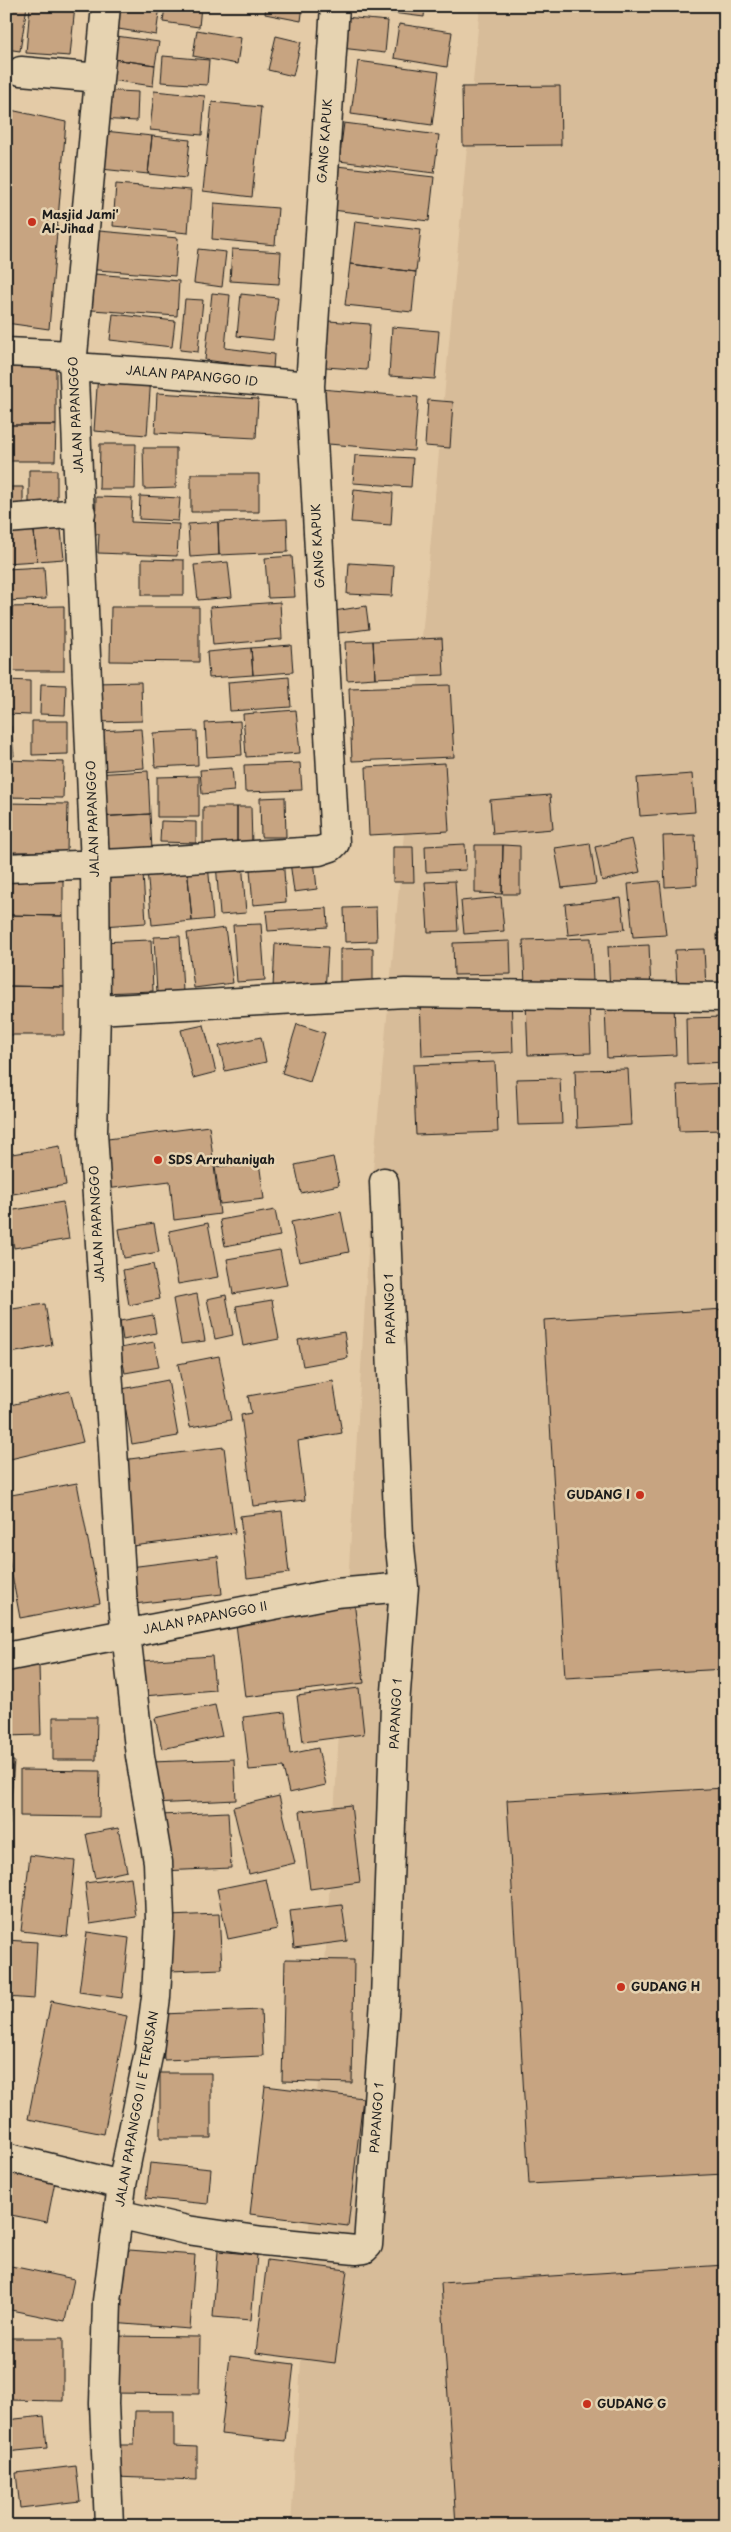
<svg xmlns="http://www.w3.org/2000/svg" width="731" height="2532" font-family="'Playpen Sans',sans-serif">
<rect width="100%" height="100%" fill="#e4cba7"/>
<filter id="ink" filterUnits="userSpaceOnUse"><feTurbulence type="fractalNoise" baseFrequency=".02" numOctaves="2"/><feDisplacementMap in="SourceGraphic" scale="10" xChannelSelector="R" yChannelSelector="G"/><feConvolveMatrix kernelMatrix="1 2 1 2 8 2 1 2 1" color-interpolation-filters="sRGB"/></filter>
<g filter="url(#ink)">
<path fill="#d7bc99" d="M 480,6 L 725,6 L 725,2526 L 291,2526 L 373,1170 Z"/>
<path fill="#c7a481" stroke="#1c1c1c" d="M 6,6 L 27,6 L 20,51 L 6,49 Z
M 30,6 L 75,6 L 70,56 L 26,53 Z
M 115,6 L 160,6 L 156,35 L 112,28 Z
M 165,6 L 201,6 L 199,27 L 163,22 Z
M 266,6 L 303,6 L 301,21 L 265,14 Z
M 378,6 L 425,6 L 424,17 L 377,11 Z
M 344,17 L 388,21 L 385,53 L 341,48 Z
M 399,24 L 452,32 L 447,67 L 394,58 Z
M 197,30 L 241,38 L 237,64 L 193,56 Z
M 109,35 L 159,42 L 155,65 L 106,58 Z
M 276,36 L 301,42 L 293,76 L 268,70 Z
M 163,56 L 209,60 L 207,85 L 161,82 Z
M 6,57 L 16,59 L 9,100 L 6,99 Z
M 106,58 L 155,65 L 153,86 L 103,79 Z
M 358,61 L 439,72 L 432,125 L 351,114 Z
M 560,86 L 561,145 L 463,146 L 462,87 Z
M 99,90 L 138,92 L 137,121 L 97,119 Z
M 154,91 L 205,96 L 202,135 L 150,130 Z
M 212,102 L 261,107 L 252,197 L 203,191 Z
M 6,109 L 66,122 L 49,329 L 6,323 Z
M 344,123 L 439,135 L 434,173 L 339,161 Z
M 95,130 L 152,136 L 148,174 L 92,168 Z
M 152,136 L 190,140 L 186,178 L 148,174 Z
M 328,165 L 434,177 L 429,221 L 323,209 Z
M 116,184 L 191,190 L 188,233 L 113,226 Z
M 214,203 L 278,208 L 275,245 L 212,239 Z
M 355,221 L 421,229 L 416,272 L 350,264 Z
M 88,230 L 178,238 L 175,276 L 85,269 Z
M 198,249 L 226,252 L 222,287 L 194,283 Z
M 232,249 L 281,252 L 279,284 L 230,281 Z
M 350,264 L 416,272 L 412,312 L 345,305 Z
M 95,274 L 179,281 L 177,316 L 92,310 Z
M 212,293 L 230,295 L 225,348 L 274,354 L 273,369 L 205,360 Z
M 241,294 L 278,298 L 273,340 L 237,336 Z
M 185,299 L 203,300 L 198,352 L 180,350 Z
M 113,314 L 175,321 L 172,347 L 110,340 Z
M 315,320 L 370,324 L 367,370 L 312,366 Z
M 392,327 L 439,331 L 435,379 L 389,376 Z
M 7,358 L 56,358 L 56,425 L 7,425 Z
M 98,373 L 151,376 L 147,435 L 94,431 Z
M 320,389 L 418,397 L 414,451 L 316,443 Z
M 157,393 L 258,399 L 256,438 L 155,433 Z
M 428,400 L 453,402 L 450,448 L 425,446 Z
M 7,425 L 56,425 L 55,461 L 7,461 Z
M 100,444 L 136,444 L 135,489 L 99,489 Z
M 143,448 L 176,448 L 176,488 L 144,489 Z
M 355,455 L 413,458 L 411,487 L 353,483 Z
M 29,470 L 57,470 L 57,506 L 29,506 Z
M 191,474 L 259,474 L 259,512 L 191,512 Z
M 6,487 L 23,487 L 23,508 L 6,508 Z
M 354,489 L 393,493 L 391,525 L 351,522 Z
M 140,496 L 180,498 L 178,521 L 139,519 Z
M 96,497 L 132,498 L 131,522 L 179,524 L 177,556 L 98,553 L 99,534 L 95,534 Z
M 287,519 L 288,552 L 219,555 L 218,522 Z
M 60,520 L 64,559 L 37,561 L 33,522 Z
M 33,522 L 37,561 L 6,563 L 6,525 Z
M 218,522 L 219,555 L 190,557 L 188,524 Z
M 292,556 L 295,597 L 268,598 L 265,558 Z
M 142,559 L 184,560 L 184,595 L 142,595 Z
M 228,562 L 232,597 L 198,600 L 194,565 Z
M 349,563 L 394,566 L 392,596 L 347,594 Z
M 44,567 L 46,599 L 6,601 L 6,569 Z
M 280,602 L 282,639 L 213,645 L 210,607 Z
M 64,606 L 64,671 L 6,671 L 6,607 Z
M 366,606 L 369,629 L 331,634 L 328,612 Z
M 111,607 L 199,607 L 199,662 L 110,661 Z
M 442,638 L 444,675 L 375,678 L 373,641 Z
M 373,641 L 375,678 L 347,680 L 345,642 Z
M 291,645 L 293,672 L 253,675 L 251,648 Z
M 251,648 L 253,675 L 209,678 L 207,652 Z
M 289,677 L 291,707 L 230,711 L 228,682 Z
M 6,680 L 30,681 L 30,715 L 6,714 Z
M 141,682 L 142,721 L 94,722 L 94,683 Z
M 41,684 L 66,685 L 65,715 L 40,714 Z
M 450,685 L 454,757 L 352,761 L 349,688 Z
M 296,710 L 300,753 L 246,757 L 243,714 Z
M 32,721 L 68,721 L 68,754 L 32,755 Z
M 240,721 L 242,755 L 207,757 L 205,723 Z
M 11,726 L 14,756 L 6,757 L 6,727 Z
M 141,729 L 144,768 L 99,771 L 96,731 Z
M 197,731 L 198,765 L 155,767 L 153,733 Z
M 6,760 L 64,762 L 63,798 L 6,797 Z
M 300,763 L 302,790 L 245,792 L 244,765 Z
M 445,763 L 449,831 L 369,835 L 366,767 Z
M 232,768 L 234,791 L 202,794 L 200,770 Z
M 148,771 L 150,814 L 96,817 L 93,774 Z
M 692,774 L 695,812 L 640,816 L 637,778 Z
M 199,776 L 199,817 L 157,817 L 157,777 Z
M 550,795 L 553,829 L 493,834 L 490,800 Z
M 285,797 L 286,837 L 261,837 L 260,798 Z
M 6,803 L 68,804 L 67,852 L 6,852 Z
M 203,807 L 237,807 L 237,845 L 203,845 Z
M 237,807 L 251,807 L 252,845 L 237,845 Z
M 150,814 L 152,850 L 98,853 L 96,817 Z
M 161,821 L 196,822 L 196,843 L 160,842 Z
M 695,835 L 697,885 L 665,887 L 663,836 Z
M 632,839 L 640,872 L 602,881 L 595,847 Z
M 590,843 L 596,884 L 562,888 L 555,848 Z
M 465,844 L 466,870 L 426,872 L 425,846 Z
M 475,845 L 503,845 L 502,894 L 475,893 Z
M 503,845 L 520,846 L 520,894 L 502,894 Z
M 393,847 L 413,847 L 414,882 L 393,882 Z
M 283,855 L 286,902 L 253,905 L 249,858 Z
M 314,859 L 317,889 L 294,892 L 290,862 Z
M 242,861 L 246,913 L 220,915 L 216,863 Z
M 208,864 L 213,919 L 192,921 L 187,866 Z
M 187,866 L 192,921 L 152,925 L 147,870 Z
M 6,870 L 63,871 L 63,916 L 6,915 Z
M 143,874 L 146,923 L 102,926 L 97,877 Z
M 455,881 L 458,931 L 428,932 L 425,882 Z
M 660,881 L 666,935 L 633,937 L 628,884 Z
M 501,897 L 504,931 L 464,934 L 461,901 Z
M 621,898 L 625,929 L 568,935 L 565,904 Z
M 376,907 L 377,941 L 345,942 L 344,908 Z
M 327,908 L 328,927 L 268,931 L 266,911 Z
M 6,915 L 63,916 L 64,987 L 6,986 Z
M 261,924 L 265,980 L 237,982 L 233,925 Z
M 225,928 L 233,983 L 194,988 L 187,933 Z
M 717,933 L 725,933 L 725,995 L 719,995 Z
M 180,936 L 183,992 L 157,993 L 154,937 Z
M 591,938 L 593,982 L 525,985 L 523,940 Z
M 151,940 L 153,991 L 101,993 L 99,942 Z
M 510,941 L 511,974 L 454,975 L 453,943 Z
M 275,944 L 328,947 L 325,991 L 273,988 Z
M 649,945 L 651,992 L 610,994 L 608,947 Z
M 373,948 L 373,985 L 340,985 L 340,949 Z
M 704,949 L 706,988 L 677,989 L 675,950 Z
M 6,986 L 64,987 L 64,1035 L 6,1035 Z
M 511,996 L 513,1052 L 422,1056 L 420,999 Z
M 589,998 L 591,1053 L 528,1055 L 526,1001 Z
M 674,1005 L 676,1055 L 607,1058 L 605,1007 Z
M 725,1017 L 725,1062 L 687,1064 L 686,1018 Z
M 297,1024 L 325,1033 L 310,1082 L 282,1073 Z
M 204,1025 L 216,1072 L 193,1078 L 181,1030 Z
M 261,1037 L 266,1062 L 225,1071 L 219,1046 Z
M 495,1062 L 498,1132 L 416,1135 L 413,1065 Z
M 628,1069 L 631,1125 L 577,1128 L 575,1070 Z
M 560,1078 L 562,1124 L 518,1125 L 516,1079 Z
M 725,1083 L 725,1130 L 679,1131 L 677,1085 Z
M 209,1126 L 220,1214 L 174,1220 L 170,1181 L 106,1189 L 100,1140 Z
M 60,1146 L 66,1185 L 7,1195 L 6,1155 Z
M 333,1157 L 339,1185 L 301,1193 L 295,1165 Z
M 259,1162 L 264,1199 L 220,1204 L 215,1167 Z
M 63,1202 L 69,1239 L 14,1248 L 8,1211 Z
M 275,1210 L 280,1236 L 225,1246 L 220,1220 Z
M 341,1212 L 349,1252 L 299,1262 L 291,1222 Z
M 154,1223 L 159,1252 L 124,1258 L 119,1229 Z
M 208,1223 L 218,1277 L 178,1284 L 169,1231 Z
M 280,1250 L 287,1285 L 233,1294 L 227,1259 Z
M 153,1264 L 160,1299 L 129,1305 L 123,1270 Z
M 197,1294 L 205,1341 L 181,1344 L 173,1299 Z
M 226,1295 L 233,1335 L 215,1339 L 207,1299 Z
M 272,1300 L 279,1339 L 243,1346 L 236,1306 Z
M 45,1304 L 52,1345 L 6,1354 L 6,1310 Z
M 725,1309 L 725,1669 L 565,1678 L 544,1320 Z
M 153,1315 L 156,1333 L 123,1340 L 120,1321 Z
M 344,1332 L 348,1358 L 303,1366 L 298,1340 Z
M 154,1342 L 159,1367 L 125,1373 L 120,1348 Z
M 219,1356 L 231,1420 L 190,1427 L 178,1364 Z
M 168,1380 L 178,1436 L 132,1444 L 122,1389 Z
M 333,1381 L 342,1433 L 298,1441 L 305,1500 L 253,1506 L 241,1415 L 251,1413 L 248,1396 Z
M 70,1391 L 83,1442 L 6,1460 L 6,1406 Z
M 224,1447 L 235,1533 L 125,1547 L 114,1461 Z
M 77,1483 L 100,1603 L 20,1618 L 6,1543 L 6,1496 Z
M 282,1511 L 289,1573 L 247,1578 L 240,1516 Z
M 218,1556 L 222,1594 L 134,1604 L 130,1567 Z
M 354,1601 L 364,1683 L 245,1697 L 235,1616 Z
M 212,1656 L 215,1690 L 144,1696 L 141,1661 Z
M 39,1666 L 41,1735 L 6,1736 L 6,1667 Z
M 359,1688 L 364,1734 L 303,1742 L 297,1696 Z
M 215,1705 L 222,1736 L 162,1749 L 155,1718 Z
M 285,1712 L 290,1754 L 318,1748 L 326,1785 L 289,1793 L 283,1767 L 249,1770 L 243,1717 Z
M 53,1717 L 97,1717 L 96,1760 L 53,1760 Z
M 234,1759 L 236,1800 L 153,1804 L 151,1762 Z
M 6,1761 L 14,1761 L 9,1825 L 6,1825 Z
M 20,1770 L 100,1771 L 99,1817 L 20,1816 Z
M 725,1788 L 725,2174 L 529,2184 L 507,1800 Z
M 279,1796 L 295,1863 L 249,1874 L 233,1807 Z
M 351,1805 L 360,1882 L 310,1889 L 300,1811 Z
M 228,1812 L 231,1868 L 162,1871 L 160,1815 Z
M 118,1828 L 127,1871 L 95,1878 L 86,1834 Z
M 6,1850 L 10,1851 L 6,1883 Z
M 30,1855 L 75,1861 L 67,1936 L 21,1931 Z
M 131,1877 L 136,1917 L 90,1924 L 85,1883 Z
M 266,1879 L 277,1929 L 228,1939 L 217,1889 Z
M 342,1905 L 347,1941 L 294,1948 L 290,1911 Z
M 219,1914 L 222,1969 L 170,1971 L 168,1916 Z
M 87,1932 L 129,1938 L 122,1998 L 79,1992 Z
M 6,1940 L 37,1942 L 34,1999 L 6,1997 Z
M 285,1959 L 354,1960 L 352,2083 L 282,2081 Z
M 51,2001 L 127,2016 L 104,2134 L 28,2119 Z
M 261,2010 L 263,2056 L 164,2060 L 162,2014 Z
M 160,2073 L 211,2073 L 211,2138 L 160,2138 Z
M 265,2086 L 363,2098 L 348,2226 L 250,2214 Z
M 14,2163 L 57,2171 L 47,2222 L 11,2215 L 7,2236 L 6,2176 L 12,2177 Z
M 150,2163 L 211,2169 L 208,2204 L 146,2198 Z
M 116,2249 L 195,2255 L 190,2329 L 111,2323 Z
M 218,2251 L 257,2255 L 251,2320 L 213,2317 Z
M 267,2260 L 347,2270 L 335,2363 L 256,2353 Z
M 6,2265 L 74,2279 L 65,2321 L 6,2309 Z
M 725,2265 L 725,2526 L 456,2526 L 441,2283 Z
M 111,2336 L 200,2337 L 199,2394 L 110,2393 Z
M 6,2338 L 63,2338 L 63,2401 L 6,2400 Z
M 230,2356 L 294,2364 L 285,2441 L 221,2434 Z
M 135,2411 L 174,2411 L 174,2446 L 197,2447 L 197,2480 L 114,2477 L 114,2445 L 134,2445 Z
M 44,2416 L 47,2448 L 6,2452 L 6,2420 Z
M 76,2466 L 80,2501 L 20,2508 L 16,2473 Z"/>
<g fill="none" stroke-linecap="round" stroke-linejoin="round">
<defs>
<path id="minor" d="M 106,6 L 73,355 L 95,865 L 96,1010 L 93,1133 L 123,1607 L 140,1756 L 158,1862 L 160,1919 L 156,1997 L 149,2051 L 122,2185 L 107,2301 L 104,2403 L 109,2526
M 21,71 L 99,78
M 6,352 L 73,355
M 73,367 L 165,373 L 310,386
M 6,519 L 81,513
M 6,868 L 125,863 L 319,851 L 331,847 L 335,843 L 310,386 L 335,6
M 96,1010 L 405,993 L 725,997
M 6,1657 L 336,1593 L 404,1587
M 6,2157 L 122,2185
M 118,2214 L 187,2230 L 263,2241 L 356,2250 L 364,2249 L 368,2245 L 385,2000 L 395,1705 L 404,1587 L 399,1537 L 384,1182"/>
</defs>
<use href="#minor" stroke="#1c1c1c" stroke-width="31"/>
<use href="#minor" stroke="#e6d3b1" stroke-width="28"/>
</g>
</g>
<g fill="#c8321e" stroke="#e6d3b1" stroke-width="2">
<circle cx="32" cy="222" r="5"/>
<circle cx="158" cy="1160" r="5"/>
<circle cx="640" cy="1495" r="5"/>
<circle cx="621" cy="1987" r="5"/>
<circle cx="587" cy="2404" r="5"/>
</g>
<g text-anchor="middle" stroke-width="5" stroke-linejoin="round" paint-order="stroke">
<g font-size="12" fill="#1c1c1c" stroke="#e6d3b1">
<text transform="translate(325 141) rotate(-86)" y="4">GANG KAPUK</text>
<text transform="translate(192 376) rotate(5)" y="4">JALAN PAPANGGO ID</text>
<text transform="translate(76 415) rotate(-93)" y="4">JALAN PAPANGGO</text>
<text transform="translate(318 546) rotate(-93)" y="4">GANG KAPUK</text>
<text transform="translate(93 819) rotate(-92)" y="4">JALAN PAPANGGO</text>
<text transform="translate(97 1224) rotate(-93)" y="4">JALAN PAPANGGO</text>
<text transform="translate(390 1309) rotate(-92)" y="4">PAPANGO 1</text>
<text transform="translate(205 1618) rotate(-11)" y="4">JALAN PAPANGGO II</text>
<text transform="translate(396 1714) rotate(-87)" y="4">PAPANGO 1</text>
<text transform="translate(137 2109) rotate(-80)" y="4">JALAN PAPANGGO II E TERUSAN</text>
<text transform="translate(377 2118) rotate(-86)" y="4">PAPANGO 1</text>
</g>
<g font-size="12" font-weight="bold" fill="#1c1c1c" stroke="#e6d3b1" text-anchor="start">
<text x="42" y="219">Masjid Jami'<tspan x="42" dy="14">Al-Jihad</tspan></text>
<text x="168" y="1164">SDS Arruhaniyah</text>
<text x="630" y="1499" text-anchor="end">GUDANG I</text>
<text x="631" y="1991">GUDANG H</text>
<text x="597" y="2408">GUDANG G</text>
</g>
</g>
<rect width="731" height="2532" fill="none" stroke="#e6d3b1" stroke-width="25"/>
<rect x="12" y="12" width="706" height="2507" fill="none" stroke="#1c1c1c" stroke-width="2" filter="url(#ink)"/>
</svg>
